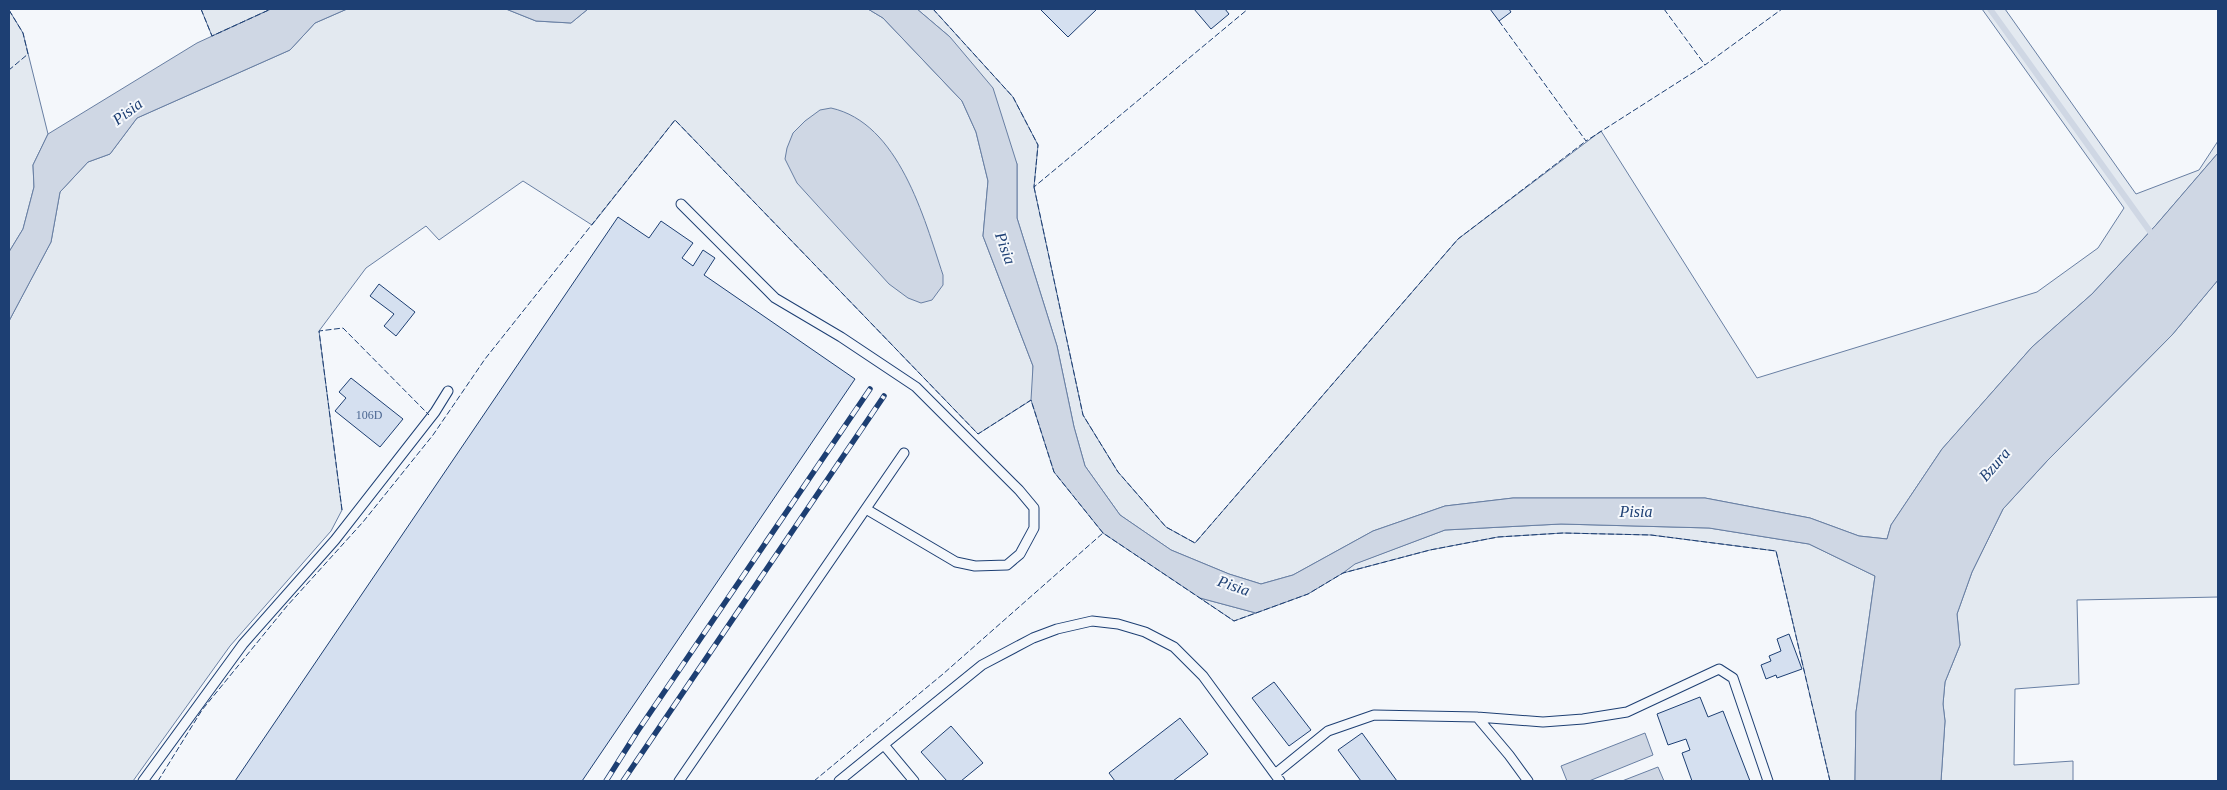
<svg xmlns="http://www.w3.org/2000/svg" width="2227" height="790" font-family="'Times New Roman',serif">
<rect width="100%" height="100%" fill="#f4f7fb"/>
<path fill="#e3e9f0" stroke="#687fa3" d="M 201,9 L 271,9 L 212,36 Z
M 347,9 L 506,9 L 536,21 L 571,23 L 588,9 L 868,9 L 883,18 L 962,101 L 976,132 L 988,181 L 983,236 L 1033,366 L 1033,399 L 978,434 L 675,120 L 592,225 L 523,181 L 439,240 L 426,226 L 366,268 L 319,331 L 342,510 L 331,531 L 230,646 L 133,781 L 9,781 L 9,321 L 51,242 L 60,192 L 88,162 L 110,154 L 137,118 L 290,50 L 315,23 Z
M 917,9 L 933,9 L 1013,97 L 1038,145 L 1034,187 L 1083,415 L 1118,472 L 1166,527 L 1195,543 L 1458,239 L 1601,131 L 1757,378 L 2037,292 L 2098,248 L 2124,208 L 1982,9 L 2005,9 L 2136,194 L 2199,170 L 2218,141 L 2218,153 L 2156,225 L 2092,294 L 2032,347 L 1942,449 L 1891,525 L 1887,539 L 1859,536 L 1810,518 L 1705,498 L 1513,498 L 1445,506 L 1373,531 L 1293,575 L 1261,584 L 1229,574 L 1171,550 L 1120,515 L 1085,466 L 1074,427 L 1057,346 L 1017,218 L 1017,164 L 950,37 Z
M 9,10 L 23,33 L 48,134 L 33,165 L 34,187 L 23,229 L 9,252 Z
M 2218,280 L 2218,597 L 2077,600 L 2079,684 L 2015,689 L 2014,765 L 2073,761 L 2073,781 L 1941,781 L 1945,721 L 1943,704 L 1945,682 L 1960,645 L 1957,614 L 1972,572 L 2003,509 L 2047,461 L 2172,335 Z
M 1561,524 L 1709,528 L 1809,544 L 1875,576 L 1856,712 L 1855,781 L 1830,781 L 1776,551 L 1651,535 L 1563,533 L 1498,537 L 1430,550 L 1343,573 L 1354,564 L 1445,530 Z
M 1200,598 L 1256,613 L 1234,621 Z"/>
<path fill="#cfd7e4" stroke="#687fa3" d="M 271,9 L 347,9 L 315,23 L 290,50 L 137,118 L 110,154 L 88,162 L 60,192 L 51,242 L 9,321 L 9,252 L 23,229 L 34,187 L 33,165 L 48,134 L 197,43 Z
M 506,9 L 588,9 L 571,23 L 536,21 Z
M 868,9 L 917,9 L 950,37 L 993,88 L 1017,164 L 1017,218 L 1057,346 L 1074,427 L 1085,466 L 1120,515 L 1171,550 L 1229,574 L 1261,584 L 1293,575 L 1373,531 L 1445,506 L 1513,498 L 1705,498 L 1810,518 L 1859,536 L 1887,539 L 1891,525 L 1942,449 L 2032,347 L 2092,294 L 2156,225 L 2218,153 L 2218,280 L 2172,335 L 2047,461 L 2003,509 L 1972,572 L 1957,614 L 1960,645 L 1945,682 L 1943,704 L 1945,721 L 1941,781 L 1855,781 L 1856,712 L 1875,576 L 1809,544 L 1709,528 L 1561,524 L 1445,530 L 1355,564 L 1343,573 L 1308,594 L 1256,613 L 1200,598 L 1103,533 L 1054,472 L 1031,400 L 1033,366 L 983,236 L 988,181 L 976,132 L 962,101 L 883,18 Z
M 831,108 C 899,123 924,218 943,275 L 943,285 L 932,300 L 921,303 L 908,298 L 889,284 L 797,183 L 785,159 L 787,148 L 793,133 L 805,121 L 820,110 Z
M 1645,733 L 1653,755 L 1589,781 L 1567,781 L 1561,766 Z
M 1658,767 L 1664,781 L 1622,781 Z"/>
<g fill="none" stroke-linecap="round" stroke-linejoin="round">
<path stroke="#cfd7e4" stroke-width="6" d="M 1990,9 L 2154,237"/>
</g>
<path fill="#d5e0f0" stroke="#1d3f73" d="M 1040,9 L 1097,9 L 1068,37 Z
M 1194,9 L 1225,9 L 1229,14 L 1211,29 Z
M 1490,9 L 1509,9 L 1511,12 L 1499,21 Z
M 618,217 L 649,238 L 661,221 L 693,243 L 682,258 L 693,266 L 703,250 L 715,258 L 704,275 L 855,379 L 582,781 L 235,781 Z
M 379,284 L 415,312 L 396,336 L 384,326 L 394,314 L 370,296 Z
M 351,378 L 403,419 L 380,447 L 335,411 L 346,398 L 339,392 Z
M 1789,634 L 1802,669 L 1777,678 L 1776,675 L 1766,679 L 1761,665 L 1771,661 L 1769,656 L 1781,651 L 1777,639 Z
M 1274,682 L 1311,730 L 1289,746 L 1252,698 Z
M 1700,697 L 1708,717 L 1723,711 L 1750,781 L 1692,781 L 1682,753 L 1690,750 L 1686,739 L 1668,745 L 1657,714 Z
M 1180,718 L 1208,754 L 1173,781 L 1115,781 L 1109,773 Z
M 951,726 L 983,763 L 961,781 L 947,781 L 921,752 Z
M 1362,733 L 1397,781 L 1361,781 L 1338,750 Z"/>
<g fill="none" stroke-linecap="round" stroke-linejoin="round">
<defs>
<path id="service" d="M 681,204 L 775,298 L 841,337 L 916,387 L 1019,490 L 1034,508 L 1034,528 L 1020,554 L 1007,565 L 975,566 L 956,562 L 866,509
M 1477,717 L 1509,755 L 1528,781
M 884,745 L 914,781
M 1275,774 L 1328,731 L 1374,715 L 1477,717 L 1543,722 L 1583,719 L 1627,712 L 1719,669 L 1733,678 L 1768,781
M 143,781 L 243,644 L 335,540 L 435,412 L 448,391
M 679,781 L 904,453
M 839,781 L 982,665 L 1033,638 L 1057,629 L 1092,621 L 1118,624 L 1145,632 L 1174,647 L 1203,676 L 1280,781"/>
</defs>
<use href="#service" stroke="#1d3f73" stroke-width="11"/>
<use href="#service" stroke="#f4f7fb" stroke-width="9"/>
<defs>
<path id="rail" d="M 606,781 L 637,732 L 870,389
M 623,781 L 884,396"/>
</defs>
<use href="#rail" stroke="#1d3f73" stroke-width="5.5"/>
<use href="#rail" stroke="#f4f7fb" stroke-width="4" stroke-dasharray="11" stroke-linecap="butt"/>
<path stroke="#1d3f73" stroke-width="1" stroke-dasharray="6 2.5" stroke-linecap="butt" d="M 201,9 L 212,36 L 271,9
M 933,9 L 1013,97 L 1038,145 L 1034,187 L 1248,9
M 1664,9 L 1705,65 L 1782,9
M 9,10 L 23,33 L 28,54 L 9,70
M 1499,21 L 1586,141 L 1705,65
M 1034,187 L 1083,415 L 1118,472 L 1166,527 L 1195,543 L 1458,239 L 1586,141
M 342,510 L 319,331 L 343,328 L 429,415
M 158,781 L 202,710 L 287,606 L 363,522 L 433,435 L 485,359 L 675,120 L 978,434 L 1031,400 L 1054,472 L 1103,533 L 1234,621 L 1308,594 L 1343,573 L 1430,550 L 1498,537 L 1563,533 L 1651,535 L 1776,551 L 1830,781
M 814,781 L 943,674 L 1103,533"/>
</g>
<g text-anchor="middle" stroke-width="4" stroke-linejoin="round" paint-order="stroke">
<g font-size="12" fill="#4b6792">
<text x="369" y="419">106D</text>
</g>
<g font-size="16" font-style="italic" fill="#1d3f73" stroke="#f4f7fb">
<text transform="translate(127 111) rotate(-37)" y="6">Pisia</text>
<text transform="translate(1006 248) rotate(70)" y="6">Pisia</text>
<text transform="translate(1994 464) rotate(-49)" y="6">Bzura</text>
<text x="1636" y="517">Pisia</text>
<text transform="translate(1234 585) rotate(19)" y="6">Pisia</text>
</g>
</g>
<rect width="2227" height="790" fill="none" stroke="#1d3f73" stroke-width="20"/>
</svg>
